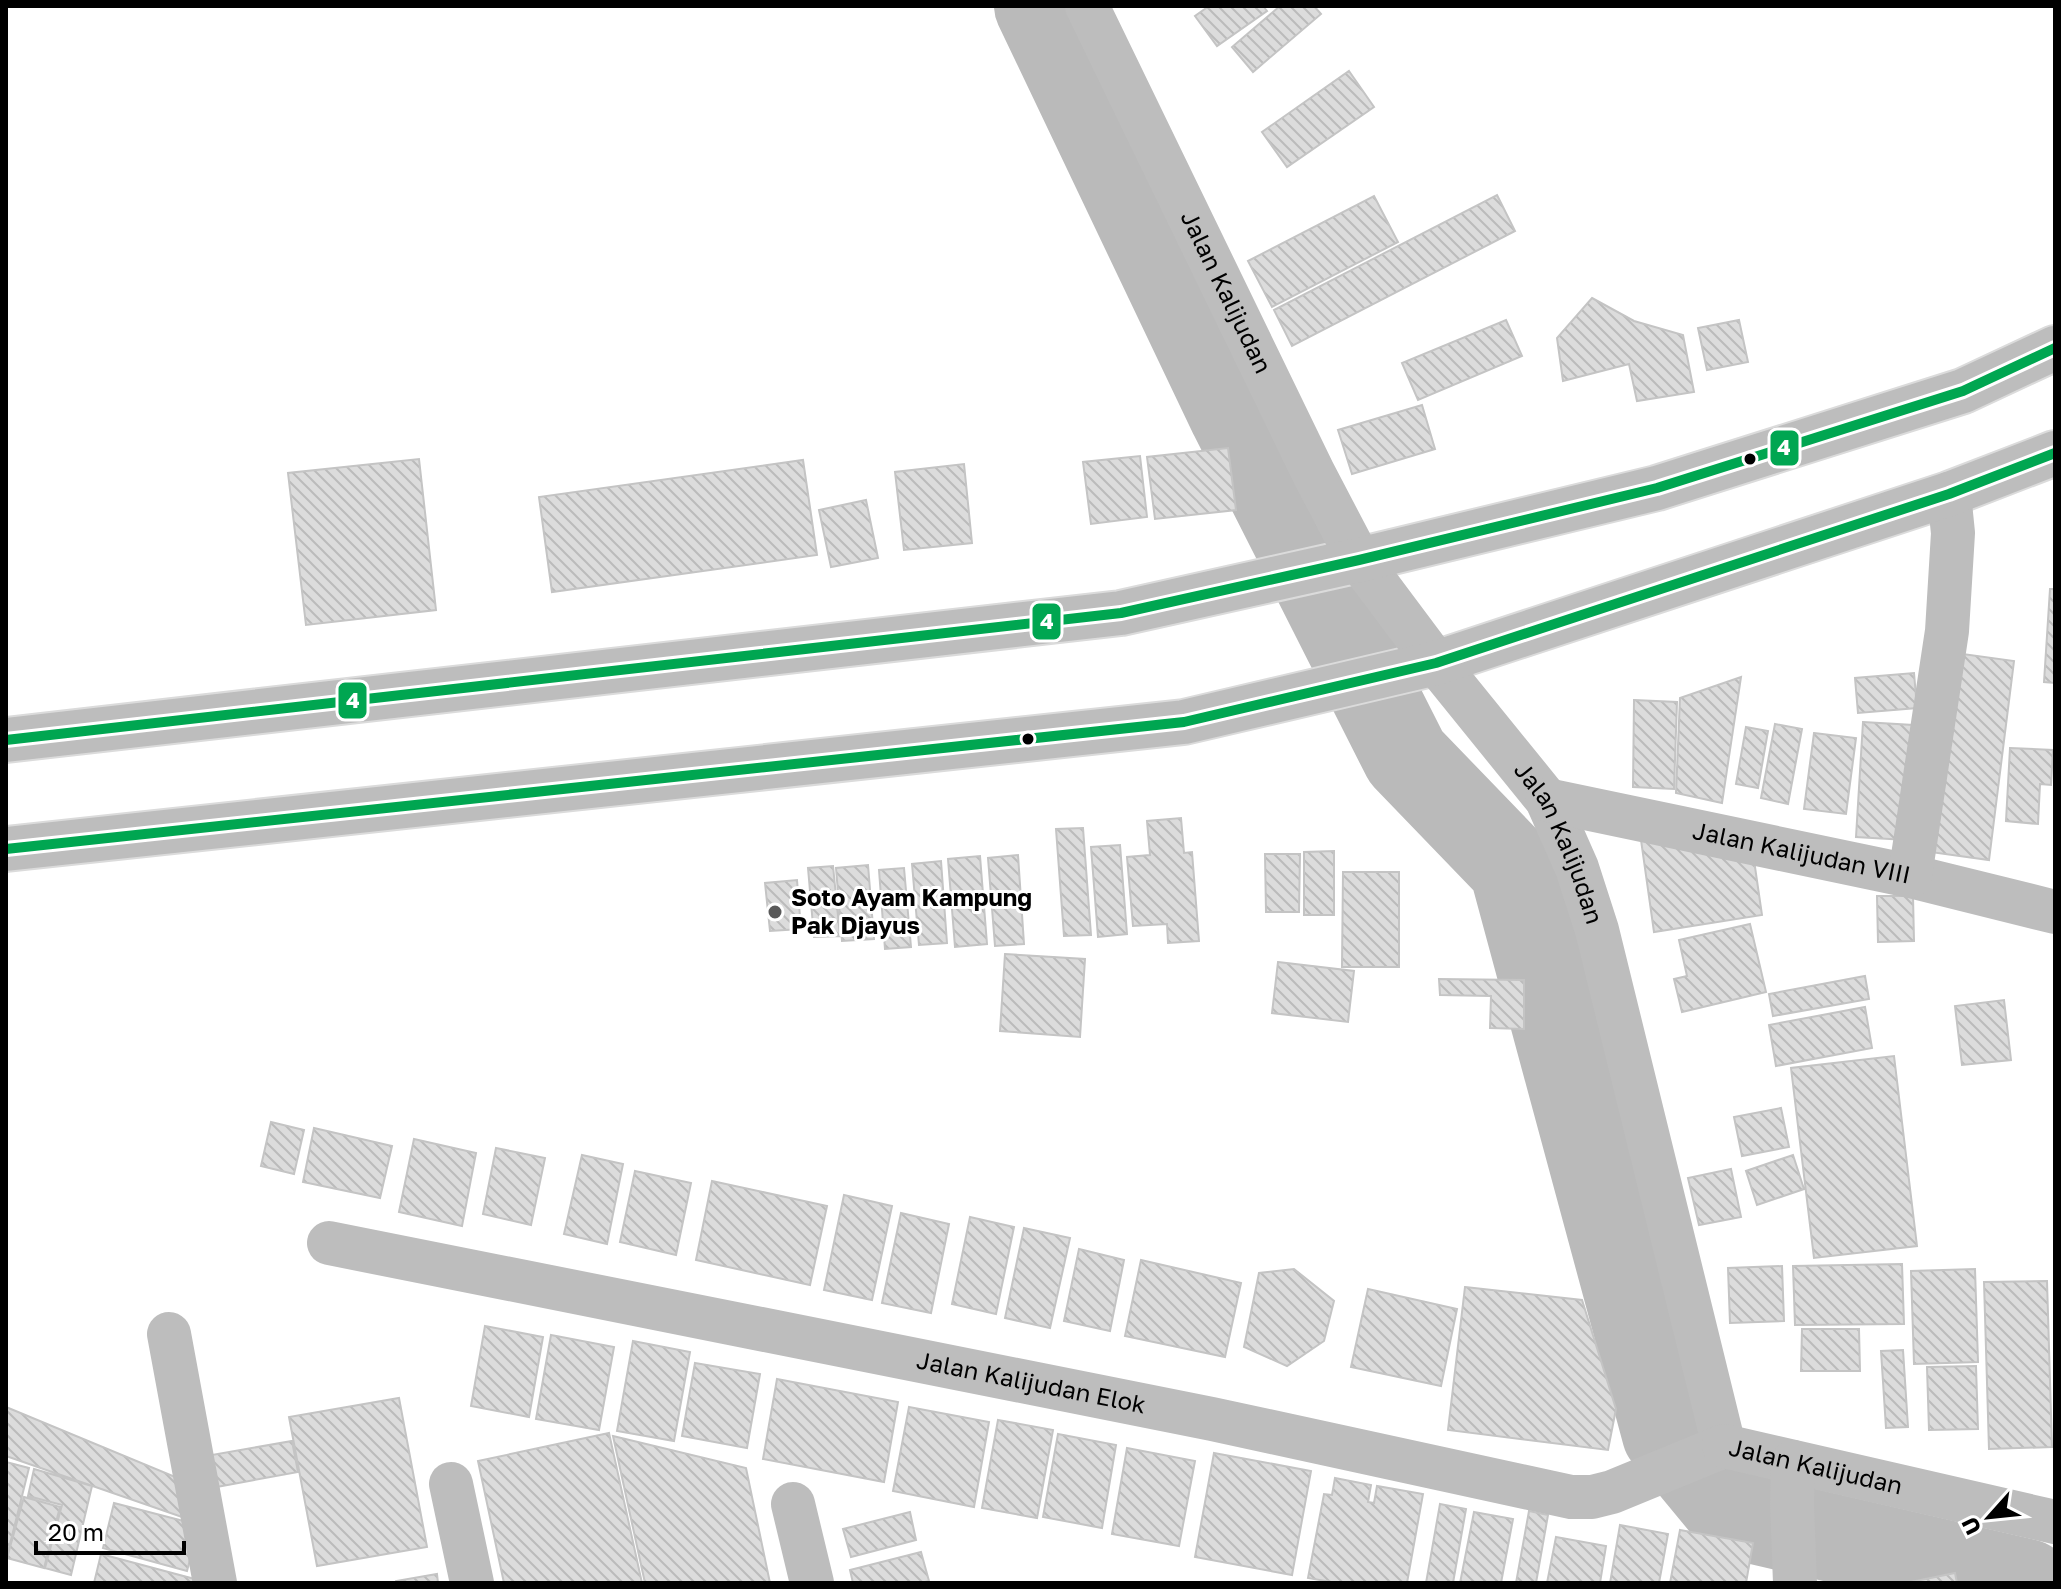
<svg xmlns="http://www.w3.org/2000/svg" width="2061" height="1589" font-family="'Golos Text',sans-serif">
<defs>
<pattern id="building-back-hatch" width="6" height="6" patternUnits="userSpaceOnUse" patternTransform="scale(2)"><rect width="6" height="6" fill="#dcdcdc"/><path d="M-1 5l2 2M0 0l6 6M5-1l2 2" fill="none" stroke="#bbb"/></pattern>
</defs>
<rect width="100%" height="100%" fill="#fff"/>
<g fill="none" stroke-linecap="round" stroke-linejoin="round">
<path stroke="#bababa" stroke-width="88" d="M 1038,6 L 1233,415 L 1406,757 L 1513,868 L 1666,1434 L 1733,1515 L 2027,1583"/>
</g>
<path fill="url(#building-back-hatch)" stroke="#c4c4c4" stroke-width="2" d="M 1209,6 L 1263,6 L 1267,11 L 1217,46 L 1195,16 Z
M 1280,6 L 1314,6 L 1321,14 L 1253,72 L 1232,47 Z
M 1349,71 L 1374,107 L 1287,167 L 1262,132 Z
M 1497,195 L 1515,231 L 1292,346 L 1274,310 Z
M 1374,196 L 1398,242 L 1272,307 L 1248,261 Z
M 1592,298 L 1634,321 L 1683,335 L 1694,392 L 1637,401 L 1629,364 L 1563,381 L 1557,338 Z
M 1506,320 L 1522,356 L 1418,400 L 1402,363 Z
M 1739,320 L 1748,362 L 1707,370 L 1698,328 Z
M 1422,405 L 1435,449 L 1352,474 L 1338,430 Z
M 1228,448 L 1236,510 L 1155,519 L 1147,457 Z
M 1140,456 L 1147,517 L 1091,524 L 1083,462 Z
M 419,459 L 436,610 L 306,625 L 288,473 Z
M 803,460 L 817,555 L 552,592 L 539,497 Z
M 964,464 L 972,543 L 904,550 L 895,472 Z
M 866,500 L 878,558 L 831,567 L 819,510 Z
M 2050,589 L 2055,589 L 2055,683 L 2044,682 Z
M 1948,652 L 2014,661 L 1989,860 L 1923,851 Z
M 1914,673 L 1917,708 L 1858,713 L 1855,678 Z
M 1741,677 L 1722,803 L 1676,793 L 1680,698 Z
M 1634,700 L 1677,702 L 1674,789 L 1633,787 Z
M 1863,722 L 1913,725 L 1906,840 L 1856,837 Z
M 1775,724 L 1802,729 L 1788,804 L 1761,798 Z
M 1746,727 L 1768,731 L 1758,788 L 1736,784 Z
M 1814,733 L 1856,738 L 1846,814 L 1804,809 Z
M 2010,748 L 2053,750 L 2051,785 L 2040,784 L 2038,824 L 2006,821 Z
M 1181,818 L 1184,853 L 1192,852 L 1199,941 L 1168,943 L 1167,924 L 1133,926 L 1127,857 L 1150,855 L 1147,821 Z
M 1083,828 L 1091,935 L 1064,936 L 1056,829 Z
M 1641,840 L 1754,860 L 1762,915 L 1654,932 Z
M 1120,845 L 1127,934 L 1098,937 L 1091,847 Z
M 1334,851 L 1334,915 L 1304,915 L 1304,852 Z
M 1265,854 L 1300,854 L 1299,912 L 1266,912 Z
M 1018,855 L 1024,944 L 995,946 L 988,858 Z
M 980,856 L 987,944 L 955,947 L 948,859 Z
M 941,861 L 947,943 L 919,945 L 912,864 Z
M 868,865 L 874,939 L 842,941 L 836,868 Z
M 833,866 L 840,936 L 814,937 L 808,868 Z
M 904,868 L 911,947 L 885,949 L 879,870 Z
M 1343,872 L 1399,872 L 1399,967 L 1342,967 Z
M 797,880 L 801,929 L 770,931 L 765,883 Z
M 1877,896 L 1913,896 L 1914,941 L 1878,942 Z
M 1750,924 L 1766,992 L 1682,1012 L 1674,979 L 1687,976 L 1679,940 Z
M 1005,954 L 1085,959 L 1080,1037 L 1000,1031 Z
M 1278,962 L 1354,971 L 1348,1022 L 1272,1013 Z
M 1865,976 L 1869,999 L 1773,1016 L 1769,994 Z
M 1439,979 L 1524,980 L 1524,1029 L 1490,1028 L 1491,996 L 1440,995 Z
M 2004,1000 L 2011,1060 L 1962,1065 L 1955,1006 Z
M 1865,1007 L 1872,1048 L 1776,1066 L 1769,1025 Z
M 1894,1056 L 1917,1246 L 1814,1258 L 1791,1068 Z
M 1781,1108 L 1789,1147 L 1742,1156 L 1734,1117 Z
M 271,1122 L 304,1130 L 294,1174 L 261,1166 Z
M 314,1128 L 392,1146 L 380,1198 L 303,1182 Z
M 414,1139 L 476,1153 L 462,1226 L 399,1212 Z
M 496,1148 L 545,1158 L 531,1225 L 483,1214 Z
M 582,1155 L 623,1164 L 607,1244 L 564,1234 Z
M 1793,1155 L 1804,1189 L 1757,1205 L 1746,1171 Z
M 1731,1169 L 1741,1217 L 1699,1225 L 1688,1178 Z
M 635,1171 L 691,1183 L 676,1255 L 620,1242 Z
M 712,1181 L 827,1206 L 810,1285 L 696,1260 Z
M 844,1195 L 892,1206 L 872,1300 L 824,1290 Z
M 901,1213 L 949,1224 L 931,1313 L 882,1303 Z
M 970,1217 L 1014,1227 L 996,1314 L 952,1304 Z
M 1024,1228 L 1070,1238 L 1050,1328 L 1005,1318 Z
M 1079,1249 L 1124,1260 L 1110,1331 L 1064,1321 Z
M 1141,1260 L 1241,1283 L 1225,1357 L 1125,1336 Z
M 1902,1264 L 1904,1324 L 1795,1325 L 1793,1266 Z
M 1782,1266 L 1784,1321 L 1730,1323 L 1728,1268 Z
M 1294,1269 L 1334,1301 L 1324,1341 L 1287,1366 L 1244,1347 L 1259,1273 Z
M 1975,1269 L 1978,1362 L 1914,1364 L 1911,1271 Z
M 2047,1281 L 2052,1447 L 1989,1449 L 1984,1282 Z
M 1465,1287 L 1582,1300 L 1616,1409 L 1608,1450 L 1448,1430 Z
M 1368,1289 L 1457,1309 L 1441,1386 L 1351,1367 Z
M 485,1326 L 543,1337 L 529,1417 L 471,1406 Z
M 1802,1329 L 1859,1329 L 1860,1371 L 1801,1371 Z
M 551,1335 L 614,1347 L 599,1430 L 536,1419 Z
M 633,1341 L 690,1352 L 674,1441 L 617,1431 Z
M 1903,1350 L 1908,1427 L 1886,1428 L 1881,1351 Z
M 695,1363 L 760,1374 L 747,1448 L 682,1436 Z
M 1976,1366 L 1978,1429 L 1929,1430 L 1927,1367 Z
M 777,1379 L 898,1402 L 884,1482 L 763,1459 Z
M 399,1398 L 427,1547 L 317,1566 L 289,1417 Z
M 6,1407 L 197,1486 L 182,1517 L 6,1456 Z
M 909,1407 L 989,1422 L 974,1507 L 893,1491 Z
M 998,1420 L 1053,1430 L 1037,1518 L 982,1508 Z
M 609,1433 L 642,1583 L 504,1583 L 478,1461 Z
M 1058,1434 L 1116,1445 L 1102,1528 L 1043,1517 Z
M 613,1436 L 746,1468 L 770,1583 L 645,1583 Z
M 292,1441 L 298,1472 L 211,1488 L 206,1456 Z
M 1127,1448 L 1195,1461 L 1179,1546 L 1112,1534 Z
M 1214,1453 L 1311,1471 L 1292,1575 L 1195,1557 Z
M 6,1462 L 29,1468 L 7,1556 L 6,1556 Z
M 34,1469 L 92,1486 L 71,1575 L 45,1568 L 62,1505 L 28,1496 Z
M 1335,1478 L 1371,1485 L 1368,1502 L 1374,1503 L 1377,1486 L 1423,1494 L 1407,1583 L 1337,1583 L 1308,1578 L 1324,1494 L 1332,1495 Z
M 24,1497 L 60,1507 L 44,1568 L 7,1558 Z
M 114,1503 L 199,1525 L 187,1571 L 103,1548 Z
M 1440,1504 L 1466,1509 L 1453,1583 L 1426,1583 Z
M 1529,1511 L 1548,1515 L 1536,1583 L 1516,1583 Z
M 910,1512 L 916,1540 L 851,1557 L 843,1529 Z
M 1474,1512 L 1513,1519 L 1501,1583 L 1460,1583 Z
M 1620,1525 L 1668,1534 L 1659,1583 L 1610,1583 Z
M 1680,1530 L 1753,1543 L 1746,1583 L 1670,1583 Z
M 1556,1537 L 1606,1546 L 1600,1583 L 1547,1583 Z
M 921,1552 L 929,1581 L 921,1583 L 853,1583 L 850,1570 Z
M 101,1554 L 202,1581 L 201,1583 L 94,1583 Z
M 1955,1573 L 1957,1583 L 1906,1583 Z
M 437,1574 L 438,1583 L 396,1583 L 396,1581 Z"/>
<g fill="none" stroke-linecap="round" stroke-linejoin="round">
<defs>
<path id="major" d="M 6,740 L 1121,613 L 1359,560 L 1657,488 L 1963,391 L 2055,348
M 6,849 L 1184,722 L 1436,663 L 1949,494 L 2055,453"/>
</defs>
<use href="#major" stroke="#dbdbdb" stroke-width="48"/>
<g stroke="#bdbdbd" stroke-width="44">
<path id="s1" d="M 1087,6 L 1314,474 L 1359,560 L 1436,663 L 1547,800 L 1577,868 L 1597,930 L 1724,1446"/>
<path id="s2" d="M 1547,800 L 1910,876 L 2055,912"/>
<path d="M 1910,876 L 1947,631 L 1953,533 L 1949,494"/>
<path id="s3" d="M 329,1243 L 1212,1419 L 1571,1497 L 1592,1497 L 1612,1492 L 1724,1446"/>
<path d="M 169,1334 L 215,1583"/>
<path id="s4" d="M 1724,1446 L 2055,1522"/>
<path d="M 1793,1462 L 1792,1504 L 1795,1583"/>
<path d="M 451,1484 L 472,1583"/>
<path d="M 793,1504 L 812,1583"/>
</g>
<use href="#major" stroke="#bdbdbd" stroke-width="44"/>
<defs>
<path id="bus-1" d="M 6,740 L 1121,613 L 1359,560 L 1657,488 L 1963,391 L 2055,348
M 6,849 L 1184,722 L 1436,663 L 1949,494 L 2055,453"/>
</defs>
<use href="#bus-1" stroke="#fff" stroke-width="16"/>
<use href="#bus-1" stroke="#00a651" stroke-width="10"/>
</g>
<g fill="#000" stroke="#fff" stroke-width="3">
<circle cx="1750" cy="459" r="7"/>
<circle cx="1028" cy="739" r="7"/>
</g>
<circle fill="#595959" stroke="#fff" stroke-width="3" cx="775" cy="912" r="8"/>
<g text-anchor="middle" stroke-width="6" stroke-linejoin="round" paint-order="stroke">
<g font-size="24" fill="#000" stroke="#fff">
<text dy="8" stroke="none"><textPath href="#s1" startOffset="318">Jalan Kalijudan</textPath></text>
<text dy="8" stroke="none"><textPath href="#s1" startOffset="966">Jalan Kalijudan</textPath></text>
<text dy="8" stroke="none"><textPath href="#s2" startOffset="260">Jalan Kalijudan VIII</textPath></text>
<text dy="8" stroke="none"><textPath href="#s3" startOffset="716">Jalan Kalijudan Elok</textPath></text>
<text dy="8" stroke="none"><textPath href="#s4" startOffset="94">Jalan Kalijudan</textPath></text>
</g>
<g font-size="24" font-weight="bold" fill="#000" stroke="#fff" text-anchor="start">
<text x="791" y="906">Soto Ayam Kampung<tspan x="791" dy="28">Pak Djayus</tspan></text>
</g>
</g>
<g stroke="#fff" stroke-width="3">
<rect x="1769" y="429" width="31" height="38" rx="8" fill="#00a651"/>
<rect x="1031" y="602" width="31" height="39" rx="8" fill="#00a651"/>
<rect x="337" y="681" width="31" height="39" rx="8" fill="#00a651"/>
</g>
<g font-size="22" text-anchor="middle" font-weight="bold" fill="#fff">
<text x="1784" y="455">4</text>
<text x="1047" y="629">4</text>
<text x="353" y="708">4</text>
</g>
<rect width="2061" height="1589" fill="none" stroke="#000000" stroke-width="16"/>
<g transform="translate(1989 1517) rotate(243)" stroke="#ffffff" stroke-width="6" paint-order="stroke">
<path d="M0-6L14 30L0 20L-14 30Z" fill="#000000"/>
<text y="-12" font-size="22" font-weight="bold" text-anchor="middle" fill="#000000">U</text>
</g>
<path d="M36 1541v12h148v-12" fill="none" stroke="#000000" stroke-width="4"/>
<text x="48" y="1541" font-size="24" fill="#000000" stroke="#ffffff" stroke-width="6" paint-order="stroke">20 m</text>
</svg>
